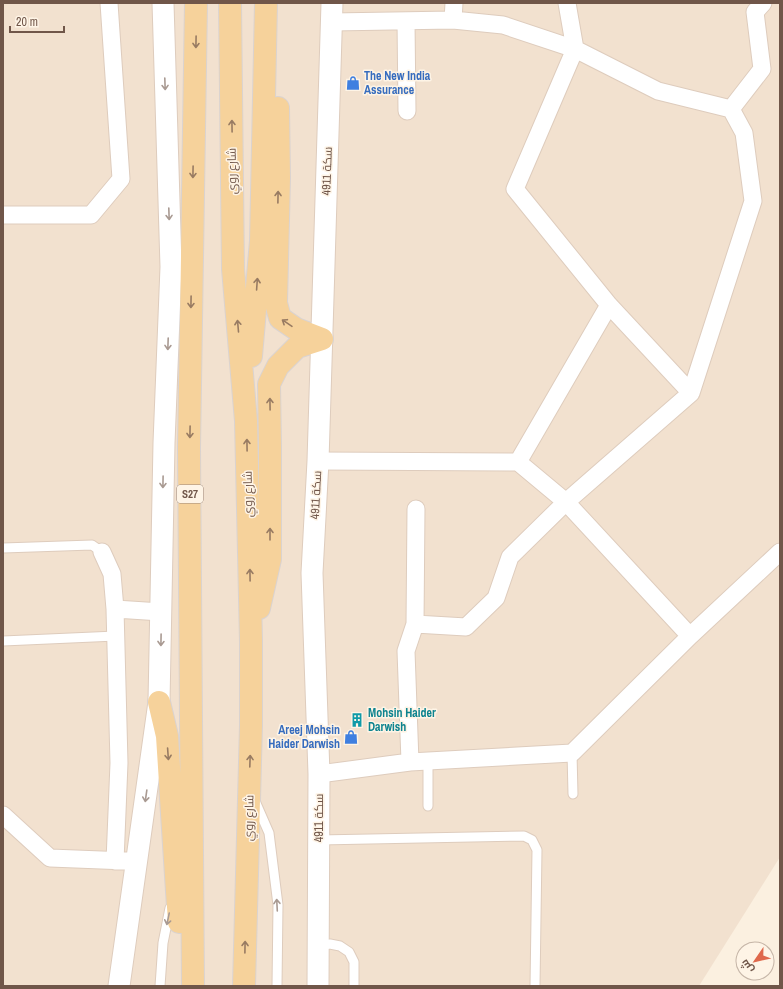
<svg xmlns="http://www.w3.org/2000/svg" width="783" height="989" font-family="'Archivo Narrow',Cairo,sans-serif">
<rect width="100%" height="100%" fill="#fbf0e0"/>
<path fill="#f2e1cf" d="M 3,3 L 780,3 L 780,857 L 699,986 L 3,986 Z"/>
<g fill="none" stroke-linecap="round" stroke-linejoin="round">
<defs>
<path id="service" d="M 3,548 L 92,545 L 102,552
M 3,641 L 116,636
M 572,753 L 573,794
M 255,801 L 269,833 L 278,905 L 277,986
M 428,806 L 428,761
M 319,840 L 524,836 L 532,840 L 537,850 L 535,986
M 318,946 L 330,944 L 340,946 L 349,952 L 354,962 L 354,986
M 160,986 L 163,943 L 170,908"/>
<path id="minor" d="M 567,3 L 575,49 L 515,189 L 609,305 L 691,393
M 453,20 L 454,3
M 406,21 L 407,111
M 332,22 L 453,20 L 503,25 L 575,49 L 658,91 L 731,109 L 744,133 L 753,201 L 691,393 L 566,502 L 510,557 L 496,598 L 466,627 L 415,624
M 731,109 L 762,69 L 755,12 L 763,3
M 3,215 L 91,215 L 121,179 L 109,3
M 318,461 L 518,462 L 566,502 L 690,636
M 518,462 L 609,305
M 102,552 L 112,574 L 115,609 L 119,763 L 115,861
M 115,609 L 161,612
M 410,762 L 406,651 L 415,624 L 416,509
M 319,774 L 410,762 L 572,753 L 690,636 L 780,552
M 3,815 L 50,858 L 127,861"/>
<path id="tertiary" d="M 119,986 L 159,702 L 164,443 L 171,267 L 163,3
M 318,986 L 319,774 L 312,573 L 318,461 L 332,3"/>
<path id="primary" d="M 230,3 L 233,269 L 246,421 L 251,641 L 251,725 L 244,986
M 278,108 L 279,178 L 276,303 L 280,318 L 296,329 L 322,339
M 251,356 L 261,241 L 266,3
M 259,608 L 270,559 L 270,446 L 269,384 L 278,366 L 297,347 L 322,339
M 159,702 L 167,736 L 179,922
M 193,986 L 189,448 L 196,3"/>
</defs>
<use href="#service" stroke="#deccbd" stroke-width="11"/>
<use href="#minor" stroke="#deccbd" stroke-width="19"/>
<use href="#tertiary" stroke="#deccbd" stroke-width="23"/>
<use href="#primary" stroke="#dad3d0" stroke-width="24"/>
<use href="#service" stroke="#fff" stroke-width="9"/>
<use href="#minor" stroke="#fff" stroke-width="17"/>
<use href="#tertiary" stroke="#fff" stroke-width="21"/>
<use href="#primary" stroke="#f6d29b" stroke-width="22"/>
</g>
<defs><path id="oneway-shaft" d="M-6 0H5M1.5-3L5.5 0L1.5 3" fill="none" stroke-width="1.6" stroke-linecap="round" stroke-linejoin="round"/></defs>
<g stroke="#987b62">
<use href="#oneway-shaft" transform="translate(196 42) rotate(91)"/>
<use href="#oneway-shaft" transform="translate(232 126) rotate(-91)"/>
<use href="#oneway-shaft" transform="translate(193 172) rotate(91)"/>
<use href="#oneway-shaft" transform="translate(278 197) rotate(-89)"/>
<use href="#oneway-shaft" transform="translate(257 284) rotate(-86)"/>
<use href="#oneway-shaft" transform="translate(191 302) rotate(91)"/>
<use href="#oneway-shaft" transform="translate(287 323) rotate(-146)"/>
<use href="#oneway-shaft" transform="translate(238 326) rotate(-95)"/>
<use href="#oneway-shaft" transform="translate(270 404) rotate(-91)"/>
<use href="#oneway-shaft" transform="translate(190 432) rotate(91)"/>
<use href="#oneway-shaft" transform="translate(247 445) rotate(-91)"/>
<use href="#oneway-shaft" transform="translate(270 534) rotate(-90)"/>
<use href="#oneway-shaft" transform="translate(250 575) rotate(-91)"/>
<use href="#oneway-shaft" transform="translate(168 754) rotate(86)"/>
<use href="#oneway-shaft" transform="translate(250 761) rotate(-88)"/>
<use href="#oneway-shaft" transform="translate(245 947) rotate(-89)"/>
</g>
<g stroke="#a99a92">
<use href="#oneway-shaft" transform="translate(165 84) rotate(88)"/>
<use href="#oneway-shaft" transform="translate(169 214) rotate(88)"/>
<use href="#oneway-shaft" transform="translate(168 344) rotate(92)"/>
<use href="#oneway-shaft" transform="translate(163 482) rotate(91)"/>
<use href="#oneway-shaft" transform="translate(161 640) rotate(91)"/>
<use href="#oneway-shaft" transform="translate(146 796) rotate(98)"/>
<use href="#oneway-shaft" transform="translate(277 905) rotate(-93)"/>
<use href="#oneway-shaft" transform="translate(168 919) rotate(102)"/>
</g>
<defs>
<symbol id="shop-bare" viewBox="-9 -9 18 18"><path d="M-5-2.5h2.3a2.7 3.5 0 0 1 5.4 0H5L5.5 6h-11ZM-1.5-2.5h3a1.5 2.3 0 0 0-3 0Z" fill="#3f7fe0" stroke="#fef4e6" stroke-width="2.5" paint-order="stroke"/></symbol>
<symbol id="building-bare" viewBox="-9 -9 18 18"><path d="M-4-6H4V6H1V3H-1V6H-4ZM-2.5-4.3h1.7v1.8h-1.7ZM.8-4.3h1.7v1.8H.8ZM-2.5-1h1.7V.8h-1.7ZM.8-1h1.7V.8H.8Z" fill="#0f9aa8" stroke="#fef4e6" stroke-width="2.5" paint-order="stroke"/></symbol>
</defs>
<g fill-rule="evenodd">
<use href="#shop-bare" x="343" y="73" width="20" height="20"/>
<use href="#building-bare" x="347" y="710" width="20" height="20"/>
<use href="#shop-bare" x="341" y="727" width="20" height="20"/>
</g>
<g text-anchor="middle" stroke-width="3" stroke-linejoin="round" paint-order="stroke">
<rect fill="#fef4e6" stroke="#9b8578" stroke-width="1" x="177" y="485" width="26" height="18" rx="3"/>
<g font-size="11" font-weight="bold" fill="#705649">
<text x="190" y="498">S27</text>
</g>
<g font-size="12" font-weight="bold" fill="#366cbe" stroke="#fef4e6" text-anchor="start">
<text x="364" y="80">The New India<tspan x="364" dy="14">Assurance</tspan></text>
<text x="340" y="734" text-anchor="end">Areej Mohsin<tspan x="340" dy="14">Haider Darwish</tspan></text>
</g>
<g font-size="12" fill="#705649" stroke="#fef4e6">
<text transform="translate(232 171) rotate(-91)" y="4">شارع روي</text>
<text transform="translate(327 171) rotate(-88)" y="4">سكة 4911</text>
<text transform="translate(248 494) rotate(-91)" y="4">شارع روي</text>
<text transform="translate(316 495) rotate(-87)" y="4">سكة 4911</text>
<text transform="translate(249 818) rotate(-89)" y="4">شارع روي</text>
<text transform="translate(319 818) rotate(-90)" y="4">سكة 4911</text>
</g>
<g font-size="12" font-weight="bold" fill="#0d838f" stroke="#fef4e6" text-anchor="start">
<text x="368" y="717">Mohsin Haider<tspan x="368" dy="14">Darwish</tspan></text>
</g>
</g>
<rect width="783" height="989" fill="none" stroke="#705649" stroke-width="8"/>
<g transform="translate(755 961) rotate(236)"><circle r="19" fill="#fef4e6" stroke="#c5b5a7"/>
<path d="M0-3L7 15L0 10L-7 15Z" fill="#df684b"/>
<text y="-6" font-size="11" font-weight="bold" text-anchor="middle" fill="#705649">ش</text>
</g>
<path d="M10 26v6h54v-6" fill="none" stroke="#705649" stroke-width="2"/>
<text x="16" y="26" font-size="12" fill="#705649" stroke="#fef4e6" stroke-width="3" paint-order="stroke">20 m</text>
</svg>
